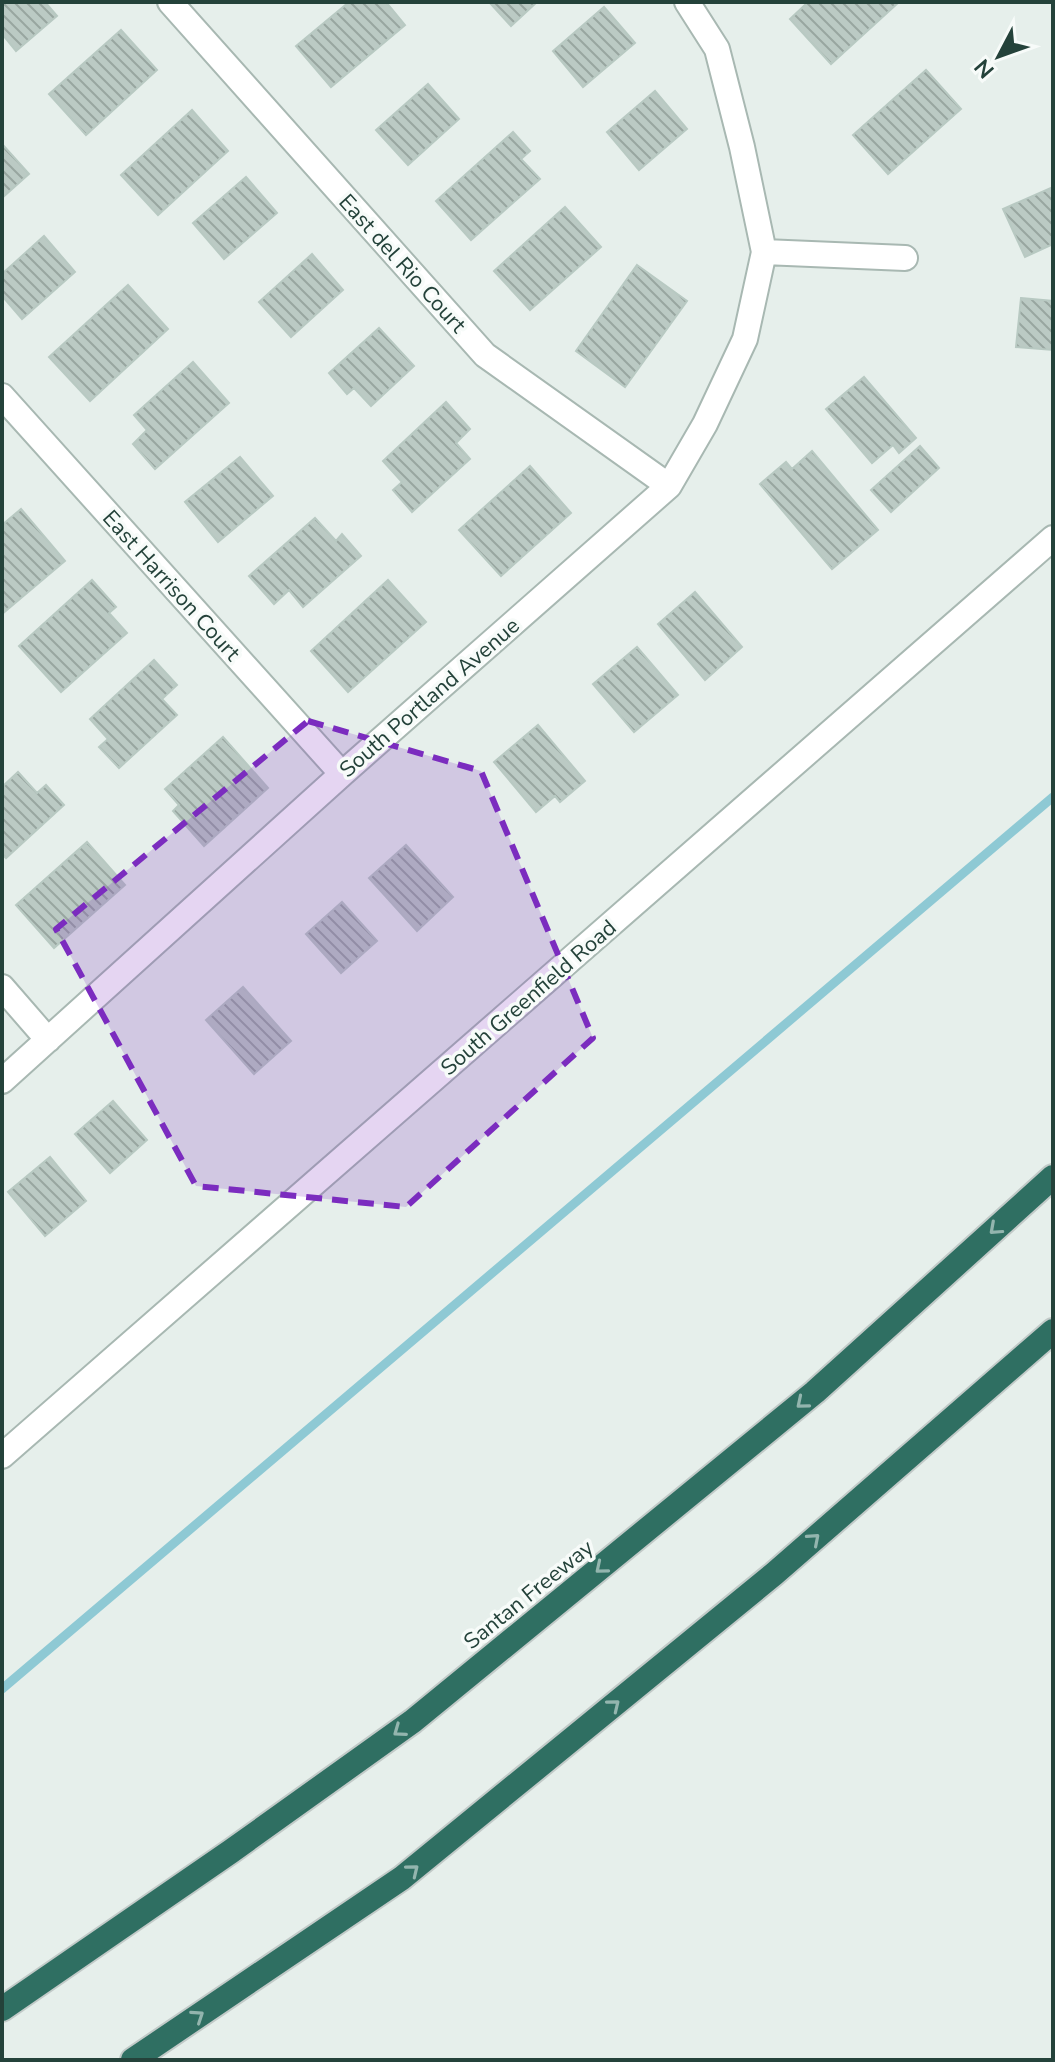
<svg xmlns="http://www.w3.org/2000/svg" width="1055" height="2062" font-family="'Nunito Sans',sans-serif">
<defs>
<pattern id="building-back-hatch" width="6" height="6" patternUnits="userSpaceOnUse" patternTransform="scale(2)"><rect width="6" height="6" fill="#bbcac4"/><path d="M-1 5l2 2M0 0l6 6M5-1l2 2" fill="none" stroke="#98a6a0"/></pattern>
</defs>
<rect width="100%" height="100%" fill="#e6efeb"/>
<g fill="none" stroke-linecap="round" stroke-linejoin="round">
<path stroke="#8ec9d4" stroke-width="9" d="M 2,1689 L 1053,797"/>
</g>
<path fill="url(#building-back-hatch)" stroke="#b8c9c2" stroke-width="2" d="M 2,2 L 45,2 L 57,16 L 16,51 L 2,34 Z
M 349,2 L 386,2 L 405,25 L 331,87 L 296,46 Z
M 489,2 L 537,2 L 511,26 Z
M 808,2 L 899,2 L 831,64 L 790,19 Z
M 604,7 L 635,43 L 583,87 L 553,51 Z
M 121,30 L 157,70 L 86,135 L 49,94 Z
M 926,70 L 961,109 L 888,174 L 853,135 Z
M 428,84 L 459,119 L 408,165 L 376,130 Z
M 655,91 L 687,129 L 639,170 L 607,132 Z
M 192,110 L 228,151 L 158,215 L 121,175 Z
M 513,132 L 530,151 L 521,159 L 540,179 L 471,240 L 436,201 Z
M 2,144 L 29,174 L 2,198 Z
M 246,177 L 277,213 L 224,259 L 193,223 Z
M 1053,187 L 1053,244 L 1025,257 L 1003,209 Z
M 565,207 L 601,247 L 530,310 L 494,271 Z
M 44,236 L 75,272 L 22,319 L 2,296 L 2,274 Z
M 312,254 L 343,290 L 291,337 L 259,302 Z
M 637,265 L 687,301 L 625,387 L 576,351 Z
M 128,285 L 168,329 L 90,401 L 49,357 Z
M 1021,298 L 1053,301 L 1053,350 L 1016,347 Z
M 379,328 L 414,366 L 371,406 L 354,388 L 347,394 L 329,373 Z
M 193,362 L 229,403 L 155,469 L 133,444 L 147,430 L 134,415 Z
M 864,377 L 916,438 L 899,453 L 893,445 L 872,463 L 826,409 Z
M 446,402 L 470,429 L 456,443 L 470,459 L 412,512 L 393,490 L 402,482 L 383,461 Z
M 920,446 L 939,468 L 891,512 L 871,490 Z
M 812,451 L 878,530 L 832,569 L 760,484 L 786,462 L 792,469 Z
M 240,457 L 273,496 L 218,542 L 185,502 Z
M 530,466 L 571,513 L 501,576 L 459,530 Z
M 21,509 L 65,561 L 2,614 L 2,525 Z
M 315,518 L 336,541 L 342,534 L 361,556 L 303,607 L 289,590 L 274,604 L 249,576 Z
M 92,580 L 116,607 L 109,613 L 127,633 L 61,692 L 19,646 Z
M 388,580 L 426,622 L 348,692 L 311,651 Z
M 695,592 L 742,647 L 705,680 L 658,624 Z
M 637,647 L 678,695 L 634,732 L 593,684 Z
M 154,660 L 177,685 L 162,699 L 177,715 L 119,768 L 99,747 L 108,739 L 90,719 Z
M 538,725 L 585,781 L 560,802 L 555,796 L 536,812 L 494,762 Z
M 223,737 L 268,788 L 204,846 L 173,811 L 179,805 L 165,789 Z
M 18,772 L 37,793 L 46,785 L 64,805 L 6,858 L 2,854 L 2,787 Z
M 87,842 L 125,885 L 54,948 L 16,905 Z
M 406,845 L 453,897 L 417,931 L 369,878 Z
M 342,902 L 377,941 L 341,973 L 306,934 Z
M 243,987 L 291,1041 L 254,1074 L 206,1020 Z
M 113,1101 L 147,1140 L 110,1173 L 75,1134 Z
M 50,1157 L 86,1201 L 45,1236 L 8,1192 Z"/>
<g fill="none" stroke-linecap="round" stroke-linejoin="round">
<defs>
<path id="minor" d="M 170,2 L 485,355 L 669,486
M 764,252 L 905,258
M 2,396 L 342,774
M 2,987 L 48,1040
M 2,1081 L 342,774 L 669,486 L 705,424 L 745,339 L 764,252 L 742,147 L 717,49 L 687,2
M 2,1456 L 1053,538"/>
<path id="motorway" d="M 2,2009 L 230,1852 L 413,1721 L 815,1392 L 1053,1177
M 133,2060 L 402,1878 L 774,1574 L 1053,1331"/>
</defs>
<use href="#minor" stroke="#a8b8b2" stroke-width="28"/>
<use href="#motorway" stroke="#c2cac8" stroke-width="28"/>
<use href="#minor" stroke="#fff" stroke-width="24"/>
<use href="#motorway" stroke="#2f6f62" stroke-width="24"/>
</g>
<defs><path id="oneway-chevron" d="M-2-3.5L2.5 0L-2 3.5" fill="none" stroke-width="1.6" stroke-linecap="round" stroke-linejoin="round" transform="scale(2)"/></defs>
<g stroke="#93b5ae">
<use href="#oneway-chevron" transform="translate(995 1229) rotate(138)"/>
<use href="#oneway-chevron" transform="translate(802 1403) rotate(140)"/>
<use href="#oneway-chevron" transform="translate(814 1539) rotate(-41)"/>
<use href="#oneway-chevron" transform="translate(601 1568) rotate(140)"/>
<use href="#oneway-chevron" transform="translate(614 1705) rotate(-39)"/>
<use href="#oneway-chevron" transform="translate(399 1731) rotate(144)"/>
<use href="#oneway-chevron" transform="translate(413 1870) rotate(-39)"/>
<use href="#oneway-chevron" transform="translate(198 2016) rotate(-34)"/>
</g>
<path fill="#7b2cbf" fill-opacity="0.2" stroke="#7b2cbf" stroke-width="6" stroke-dasharray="16 10" stroke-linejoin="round" d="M 308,721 L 481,771 L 593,1038 L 406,1207 L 196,1186 L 56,929 Z"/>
<g text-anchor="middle" stroke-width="7" stroke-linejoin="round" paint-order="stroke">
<g font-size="22" fill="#24423a" stroke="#f7fbf9">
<text transform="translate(403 263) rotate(48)" y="8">East del Rio Court</text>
<text transform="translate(172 585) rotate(48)" y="8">East Harrison Court</text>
<text transform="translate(429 697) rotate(-41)" y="8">South Portland Avenue</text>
<text transform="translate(528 997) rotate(-41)" y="8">South Greenfield Road</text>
<text transform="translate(528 1594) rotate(-39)" y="8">Santan Freeway</text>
</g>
</g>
<rect width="1055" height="2062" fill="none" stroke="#24423a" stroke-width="8"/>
<g transform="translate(999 56) rotate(229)" stroke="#f7fbf9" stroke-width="6" paint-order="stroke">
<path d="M0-6L14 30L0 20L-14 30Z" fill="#24423a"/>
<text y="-12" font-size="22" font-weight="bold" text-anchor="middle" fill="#24423a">N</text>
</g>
</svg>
